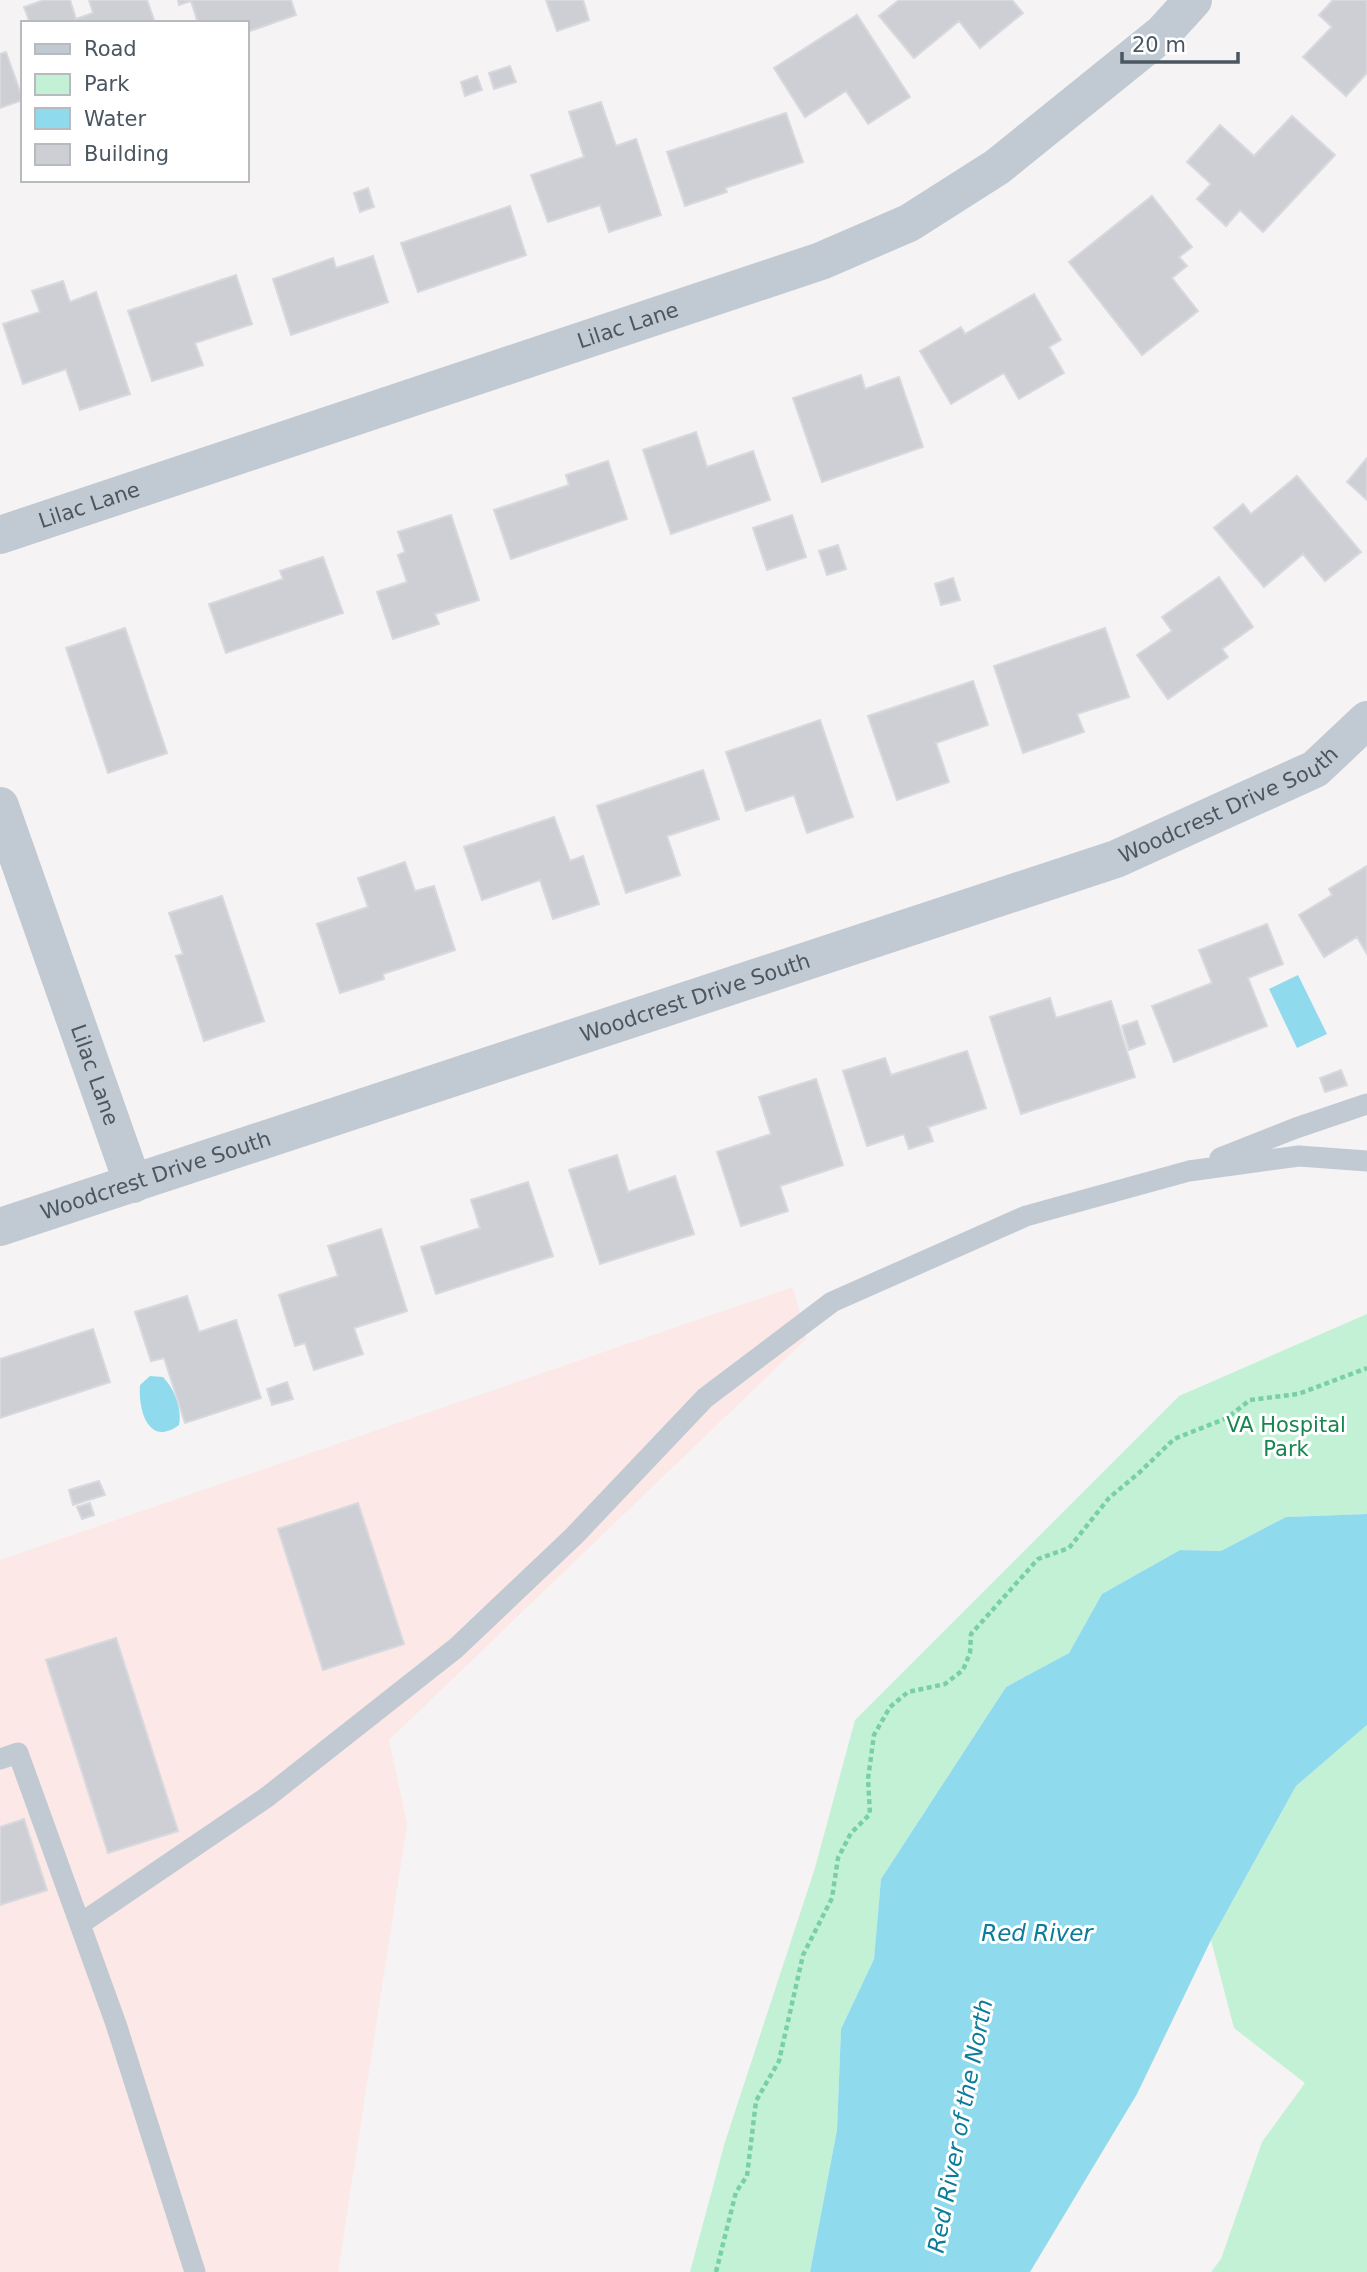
<svg xmlns="http://www.w3.org/2000/svg" width="1367" height="2272" font-family="'DejaVu Sans',sans-serif">
<rect width="100%" height="100%" fill="#f5f3f3"/>
<path fill="#fce8e6" d="M 793,1287 L 806,1339 L 389,1740 L 407,1824 L 338,2272 L 0,2272 L 0,1560 Z"/>
<path fill="#c3f1d5" d="M 1367,1314 L 1367,1514 L 1286,1517 L 1221,1551 L 1180,1550 L 1102,1594 L 1069,1653 L 1006,1687 L 881,1879 L 874,1959 L 841,2029 L 837,2130 L 810,2272 L 690,2272 L 725,2142 L 815,1868 L 855,1720 L 1179,1396 Z
M 1367,1725 L 1367,2272 L 1211,2272 L 1221,2259 L 1262,2142 L 1305,2083 L 1234,2028 L 1211,1940 L 1296,1786 Z"/>
<path fill="#90daee" d="M 1298,975 L 1327,1034 L 1297,1048 L 1269,989 Z
M 150,1376 L 163,1377 C 175,1390 182,1408 179,1425 C 148,1448 138,1409 140,1385 Z
M 1367,1514 L 1367,1725 L 1296,1786 L 1211,1940 L 1137,2094 L 1030,2272 L 810,2272 L 837,2130 L 841,2029 L 874,1959 L 881,1879 L 1006,1687 L 1069,1653 L 1102,1594 L 1180,1550 L 1221,1551 L 1286,1517 Z"/>
<path fill="#cdcfd5" stroke="#d7d9de" stroke-width="2" d="M 44,0 L 70,0 L 76,19 L 93,13 L 89,0 L 147,0 L 155,23 L 30,23 L 24,7 Z
M 178,0 L 291,0 L 296,15 L 247,32 L 247,23 L 198,23 L 191,1 L 179,5 Z
M 546,0 L 583,0 L 589,20 L 557,31 Z
M 899,0 L 1012,0 L 1023,13 L 980,48 L 959,21 L 914,58 L 879,16 Z
M 1333,0 L 1367,0 L 1367,73 L 1346,96 L 1303,57 L 1332,27 L 1319,15 Z
M 857,15 L 910,97 L 868,124 L 846,91 L 805,117 L 774,68 Z
M 6,52 L 23,100 L 0,108 L 0,54 Z
M 510,66 L 516,82 L 494,89 L 489,73 Z
M 477,76 L 482,90 L 465,96 L 461,82 Z
M 601,102 L 616,146 L 636,139 L 661,215 L 609,232 L 600,205 L 548,222 L 531,175 L 584,157 L 569,112 Z
M 786,113 L 803,162 L 725,188 L 727,192 L 685,206 L 667,152 Z
M 1292,116 L 1335,155 L 1263,232 L 1240,210 L 1226,226 L 1197,199 L 1211,184 L 1187,162 L 1220,125 L 1254,156 Z
M 368,188 L 374,207 L 360,212 L 354,193 Z
M 1152,196 L 1192,247 L 1179,257 L 1187,266 L 1172,278 L 1198,311 L 1142,355 L 1069,262 Z
M 510,206 L 526,255 L 418,292 L 401,243 Z
M 373,256 L 388,302 L 291,335 L 273,279 L 333,258 L 336,268 Z
M 236,275 L 252,324 L 195,343 L 203,365 L 152,381 L 128,311 Z
M 63,281 L 70,302 L 96,292 L 130,394 L 80,410 L 66,369 L 23,384 L 3,324 L 40,312 L 32,291 Z
M 1034,294 L 1061,340 L 1049,347 L 1064,373 L 1019,399 L 1004,373 L 951,404 L 920,351 L 961,327 L 965,334 Z
M 861,375 L 865,389 L 899,377 L 923,447 L 822,482 L 793,398 Z
M 696,432 L 707,467 L 753,451 L 770,500 L 671,534 L 643,450 Z
M 1367,458 L 1367,500 L 1347,482 Z
M 608,461 L 627,519 L 511,559 L 494,510 L 569,485 L 566,475 Z
M 1297,476 L 1361,552 L 1325,581 L 1303,554 L 1264,587 L 1214,528 L 1243,504 L 1251,514 Z
M 451,515 L 479,600 L 435,614 L 439,624 L 393,639 L 377,592 L 407,582 L 398,555 L 405,552 L 398,532 Z
M 792,515 L 806,557 L 767,570 L 753,528 Z
M 838,545 L 846,569 L 827,575 L 819,551 Z
M 323,557 L 343,613 L 226,653 L 209,604 L 283,579 L 280,571 Z
M 1219,577 L 1253,627 L 1222,649 L 1228,657 L 1168,699 L 1137,655 L 1172,631 L 1162,617 Z
M 953,578 L 960,600 L 941,605 L 935,584 Z
M 125,628 L 167,753 L 108,773 L 66,648 Z
M 1105,628 L 1129,697 L 1077,714 L 1084,732 L 1023,753 L 994,666 Z
M 973,681 L 988,725 L 936,743 L 949,782 L 897,800 L 868,716 Z
M 820,720 L 853,817 L 807,833 L 794,795 L 746,811 L 726,752 Z
M 703,770 L 719,819 L 667,836 L 680,875 L 626,893 L 597,806 Z
M 554,817 L 570,861 L 583,856 L 599,904 L 553,919 L 540,880 L 482,900 L 464,847 Z
M 405,862 L 415,891 L 434,886 L 455,950 L 383,974 L 384,979 L 340,993 L 317,924 L 368,907 L 358,878 Z
M 1367,866 L 1367,954 L 1357,937 L 1324,957 L 1299,915 L 1332,895 L 1329,889 Z
M 222,896 L 264,1021 L 204,1041 L 176,956 L 183,954 L 169,913 Z
M 1267,924 L 1283,964 L 1248,978 L 1267,1026 L 1174,1062 L 1152,1006 L 1212,983 L 1199,950 Z
M 1050,998 L 1056,1018 L 1111,1001 L 1135,1077 L 1021,1114 L 990,1017 Z
M 1137,1021 L 1145,1044 L 1129,1050 L 1122,1026 Z
M 967,1051 L 986,1108 L 928,1127 L 933,1141 L 909,1149 L 904,1134 L 867,1146 L 843,1071 L 885,1058 L 891,1075 Z
M 1341,1070 L 1347,1085 L 1325,1092 L 1320,1078 Z
M 816,1079 L 843,1165 L 780,1186 L 788,1211 L 741,1226 L 717,1152 L 771,1134 L 759,1097 Z
M 617,1155 L 628,1192 L 675,1176 L 694,1234 L 600,1264 L 569,1170 Z
M 528,1182 L 553,1256 L 436,1294 L 421,1247 L 480,1228 L 471,1200 Z
M 381,1229 L 407,1311 L 354,1328 L 363,1354 L 314,1370 L 305,1343 L 295,1346 L 279,1295 L 338,1276 L 328,1246 Z
M 187,1296 L 199,1332 L 236,1320 L 261,1398 L 185,1423 L 164,1358 L 151,1361 L 135,1312 Z
M 93,1329 L 110,1382 L 0,1418 L 0,1359 Z
M 287,1382 L 293,1399 L 272,1405 L 267,1389 Z
M 99,1481 L 105,1495 L 73,1505 L 69,1490 Z
M 90,1503 L 94,1515 L 82,1519 L 77,1507 Z
M 358,1503 L 404,1644 L 323,1670 L 278,1529 Z
M 116,1638 L 178,1831 L 108,1853 L 46,1660 Z
M 24,1819 L 47,1890 L 0,1905 L 0,1827 Z"/>
<g fill="none" stroke-linecap="round" stroke-linejoin="round">
<path stroke="#7ad0a6" stroke-width="4.5" stroke-dasharray="5 3.5" stroke-linecap="butt" d="M 716,2272 L 736,2192 L 747,2176 L 756,2101 L 779,2061 L 803,1955 L 832,1898 L 838,1858 L 851,1833 L 870,1814 L 868,1779 L 874,1735 L 890,1707 L 908,1692 L 945,1684 L 963,1670 L 970,1653 L 971,1634 L 1038,1559 L 1069,1548 L 1109,1498 L 1140,1472 L 1174,1439 L 1227,1418 L 1250,1400 L 1298,1394 L 1367,1368"/>
<path stroke="#c1cad2" stroke-width="21" d="M 1220,1158 L 1296,1128 L 1367,1104
M 0,1759 L 18,1753 L 116,2024 L 195,2272
M 80,1924 L 267,1797 L 456,1648 L 574,1536 L 705,1398 L 832,1302 L 1026,1216 L 1189,1171 L 1299,1156 L 1367,1161"/>
<g stroke="#c1cad2" stroke-width="38">
<path id="s1" d="M 0,535 L 821,261 L 909,223 L 997,167 L 1163,33 L 1193,0"/>
<path id="s2" d="M 0,806 L 133,1184"/>
<path id="s3" d="M 0,1227 L 1116,859 L 1315,769 L 1367,720"/>
</g>
</g>
<g text-anchor="middle" stroke-width="6" stroke-linejoin="round" paint-order="stroke">
<g font-size="21" fill="#4a5661" stroke="#fff">
<text dy="7" stroke="none"><textPath href="#s1" startOffset="662">Lilac Lane</textPath></text>
<text dy="7" stroke="none"><textPath href="#s1" startOffset="94">Lilac Lane</textPath></text>
<text dy="7" stroke="none"><textPath href="#s3" startOffset="1300">Woodcrest Drive South</textPath></text>
<text dy="7" stroke="none"><textPath href="#s3" startOffset="732">Woodcrest Drive South</textPath></text>
<text dy="7" stroke="none"><textPath href="#s2" startOffset="285">Lilac Lane</textPath></text>
<text dy="7" stroke="none"><textPath href="#s3" startOffset="164">Woodcrest Drive South</textPath></text>
</g>
<g font-size="21" fill="#17864f" stroke="#fff">
<text x="1286" y="1432">VA Hospital<tspan x="1286" dy="24">Park</tspan></text>
</g>
<g font-size="23" font-style="italic" fill="#0c7c9b" stroke="#fff">
<text x="1037" y="1941">Red River</text>
<text transform="translate(960 2126) rotate(-79)" y="8">Red River of the North</text>
</g>
</g>
<rect x="21" y="21" width="228" height="161" fill="#ffffff" stroke="#b7bbc0" stroke-width="2"/>
<rect x="35" y="44" width="35" height="10" fill="#c1cad2" stroke="#b7bbc0" stroke-width="2"/>
<text x="84" y="56" font-size="21" fill="#4a5661">Road</text>
<rect x="35" y="74" width="35" height="21" fill="#c3f1d5" stroke="#b7bbc0" stroke-width="2"/>
<text x="84" y="91" font-size="21" fill="#4a5661">Park</text>
<rect x="35" y="108" width="35" height="21" fill="#90daee" stroke="#b7bbc0" stroke-width="2"/>
<text x="84" y="126" font-size="21" fill="#4a5661">Water</text>
<rect x="35" y="144" width="35" height="21" fill="#cdcfd5" stroke="#b7bbc0" stroke-width="2"/>
<text x="84" y="161" font-size="21" fill="#4a5661">Building</text>
<path d="M1122 52v10h116v-10" fill="none" stroke="#4a5661" stroke-width="3.5"/>
<text x="1132" y="52" font-size="21" fill="#4a5661" stroke="#ffffff" stroke-width="5" paint-order="stroke">20 m</text>
</svg>
